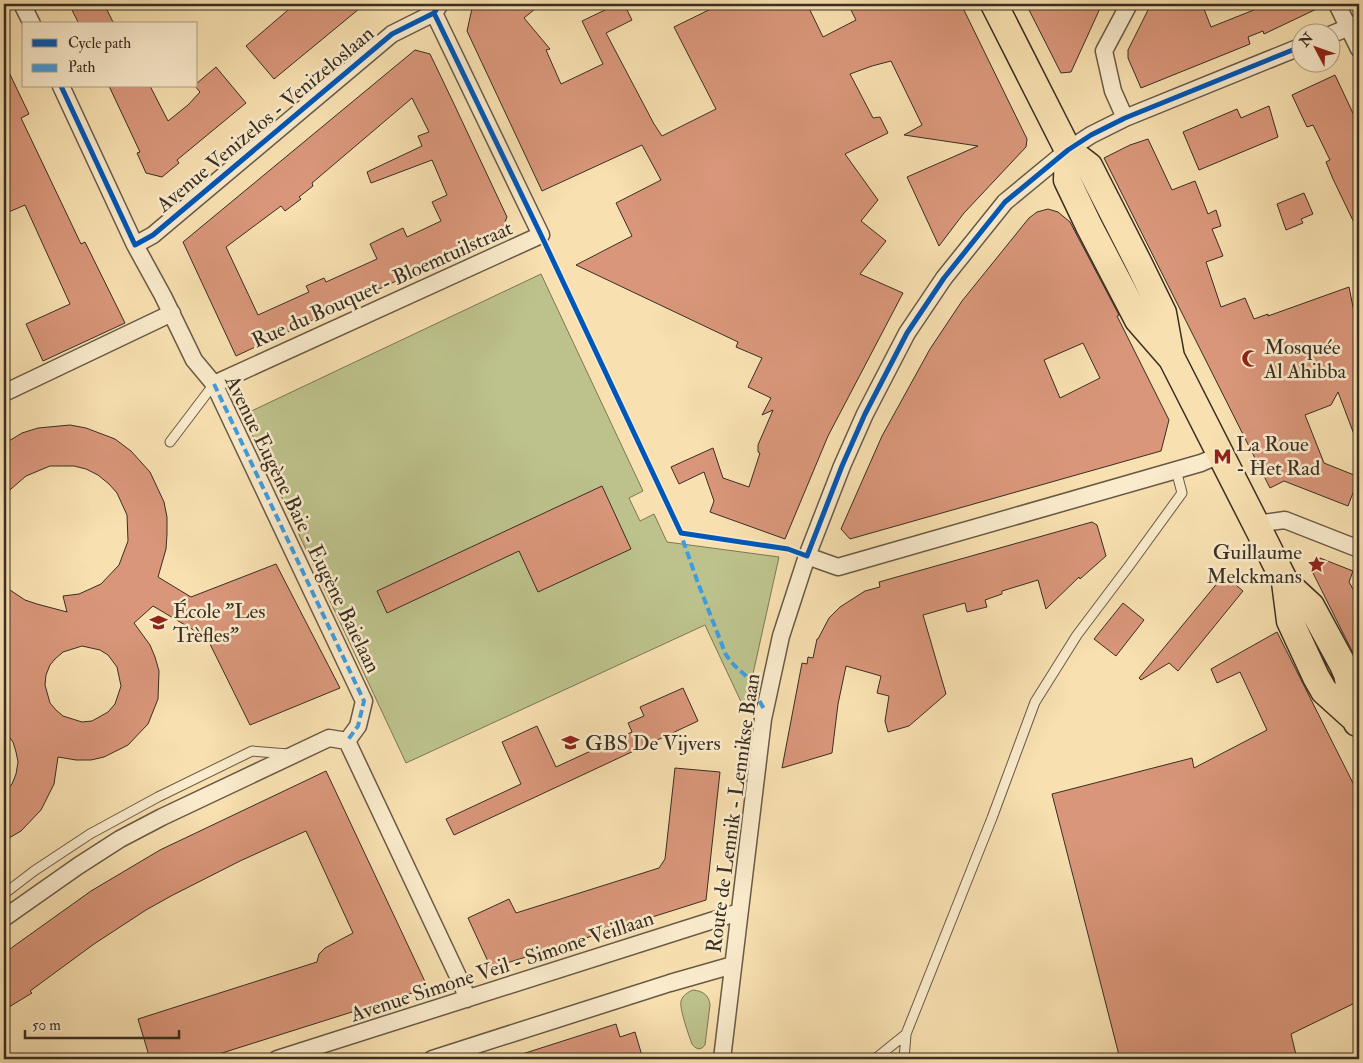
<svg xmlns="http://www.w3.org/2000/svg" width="1363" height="1063" font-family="'IM FELL Double Pica',serif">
<rect width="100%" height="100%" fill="#f8e0b0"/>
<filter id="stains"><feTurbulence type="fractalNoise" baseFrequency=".004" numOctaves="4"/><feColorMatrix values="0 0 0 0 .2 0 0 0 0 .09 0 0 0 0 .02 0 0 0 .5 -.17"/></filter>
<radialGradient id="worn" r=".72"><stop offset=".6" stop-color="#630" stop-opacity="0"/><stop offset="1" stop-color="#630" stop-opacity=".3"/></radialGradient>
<path fill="#bdc28c" stroke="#7b7857" d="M 541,274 L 643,491 L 629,498 L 640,521 L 654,514 L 667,542 L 779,557 L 746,705 L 743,706 L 705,625 L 406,763 L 243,415 Z
M 693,990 C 703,991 709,995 710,1005 L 705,1045 L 702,1048 L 698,1049 C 695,1047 694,1047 692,1044 C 689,1036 679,1008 681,1001 C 683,995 688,992 693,990 Z"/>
<path fill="#d9967a" stroke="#392e22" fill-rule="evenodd" d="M 69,4 L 104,4 L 114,24 L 79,24 Z
M 295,4 L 365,4 L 274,79 L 246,46 Z
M 473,4 L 541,4 L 524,18 L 550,49 L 546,50 L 561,84 L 603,64 L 582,21 L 605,10 L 599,4 L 624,4 L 632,20 L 606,33 L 654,124 L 662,136 L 716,109 L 674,27 L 721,4 L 807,4 L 823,37 L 856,20 L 848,4 L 961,4 L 1027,139 L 1026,147 L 964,213 L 939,246 L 907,177 L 978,146 L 904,135 L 922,125 L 891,61 L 872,66 L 850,74 L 873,118 L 880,117 L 888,133 L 845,154 L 878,200 L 861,221 L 886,241 L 860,274 L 903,293 L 828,436 L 785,539 L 710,512 L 714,501 L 704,472 L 679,484 L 671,467 L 713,448 L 723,478 L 749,487 L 760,453 L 758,452 L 758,445 L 773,410 L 762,415 L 771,398 L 748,387 L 762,358 L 736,347 L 738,342 L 576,265 L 632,236 L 616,203 L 661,180 L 642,145 L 542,191 L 467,31 Z
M 1026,4 L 1102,4 L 1071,72 L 1061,73 Z
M 1151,4 L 1202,4 L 1211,27 L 1269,4 L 1327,4 L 1264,34 L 1263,31 L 1248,37 L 1250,44 L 1141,88 L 1128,58 L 1128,50 Z
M 415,50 L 430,54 L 454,104 L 507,217 L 501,232 L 236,356 L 183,242 ZM 412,98 L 429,132 L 418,136 L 422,146 L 367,172 L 371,183 L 432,160 L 447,195 L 432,202 L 441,221 L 407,237 L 403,228 L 386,236 L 370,244 L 377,259 L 326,282 L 324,278 L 306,286 L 309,292 L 258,315 L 226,247 L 281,206 L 285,211 L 301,199 L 299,197 L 313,186 L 312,183 Z
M 4,62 L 29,114 L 21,118 L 81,244 L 85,242 L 125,323 L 43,361 L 26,324 L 70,304 L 25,205 L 4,214 Z
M 216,67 L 246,103 L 177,160 L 179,163 L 162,177 L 146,173 L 137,153 L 140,152 L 109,86 L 150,86 L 168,121 L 188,105 L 200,92 L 195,86 L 196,84 Z
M 1335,75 L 1359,126 L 1359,233 L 1333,179 L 1326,162 L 1330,160 L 1313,125 L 1307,127 L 1292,95 Z
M 1269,106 L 1278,137 L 1199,170 L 1183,132 L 1237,109 L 1241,118 Z
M 1148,139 L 1172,190 L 1195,181 L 1208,214 L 1216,210 L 1221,226 L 1212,229 L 1223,256 L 1206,262 L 1221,307 L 1245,298 L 1254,319 L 1268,314 L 1268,316 L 1349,287 L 1359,337 L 1359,445 L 1358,445 L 1338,392 L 1331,405 L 1305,415 L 1324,463 L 1359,477 L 1348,506 L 1284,481 L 1270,488 L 1104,158 L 1130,145 Z
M 1304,193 L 1313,214 L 1301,219 L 1303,223 L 1286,230 L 1277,204 Z
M 1048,209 L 1058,212 L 1070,222 L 1119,315 L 1117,316 L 1169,420 L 1161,451 L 850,539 L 841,529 L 882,436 L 930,349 L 962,301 L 1029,218 L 1037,212 ZM 1083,343 L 1100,378 L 1060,398 L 1044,360 Z
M 70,425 L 86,428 L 115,439 L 131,451 L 150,472 L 164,502 L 167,517 L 167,534 L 166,549 L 158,577 L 191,597 L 276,564 L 340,688 L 250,725 L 207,638 L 153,606 L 134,623 L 150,645 L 155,657 L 159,671 L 158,699 L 148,724 L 128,745 L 104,757 L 91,760 L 76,760 L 58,757 L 54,784 L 41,810 L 21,831 L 4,841 L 4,794 L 12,784 L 16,774 L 18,762 L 16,752 L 13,742 L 4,730 L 4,586 L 25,600 L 37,604 L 67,612 L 63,596 L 79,594 L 101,584 L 119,565 L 128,541 L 127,515 L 117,493 L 109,484 L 98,475 L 86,469 L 74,466 L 50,466 L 26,476 L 4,495 L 4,444 L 22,433 L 38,428 ZM 82,646 L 100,650 L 108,655 L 117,667 L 121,686 L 115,704 L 108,712 L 92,721 L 82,722 L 63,716 L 56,710 L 50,703 L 45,685 L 46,675 L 50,665 L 55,659 L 63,652 Z
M 602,486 L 631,549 L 538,592 L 519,551 L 387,613 L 377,591 Z
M 1092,522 L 1097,525 L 1106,556 L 1080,579 L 1079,577 L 1046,609 L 1038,580 L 1002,591 L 1002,594 L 985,600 L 987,607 L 967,612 L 965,603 L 923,615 L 946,694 L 909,726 L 888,732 L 885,721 L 889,696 L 877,693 L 881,676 L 846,666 L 838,704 L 832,753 L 782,768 L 802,663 L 807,664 L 808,657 L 813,658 L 817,639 L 818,639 L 829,618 L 840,607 L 865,591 L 880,587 L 879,582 Z
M 1320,558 L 1353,571 L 1349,582 L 1359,600 L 1359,665 L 1311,569 Z
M 1224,575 L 1243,591 L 1178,671 L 1169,663 L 1141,680 L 1139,678 Z
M 1123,603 L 1144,620 L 1116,656 L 1094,639 Z
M 1277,632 L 1359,795 L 1359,1001 L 1291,1034 L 1297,1059 L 1120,1059 L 1052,794 L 1192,758 L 1194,768 L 1267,730 L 1240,672 L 1217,683 L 1211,669 Z
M 683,688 L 698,721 L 454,835 L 446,819 L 521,784 L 502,742 L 537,726 L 556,767 L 632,732 L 628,723 L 644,716 L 640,707 Z
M 675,768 L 720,772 L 706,900 L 491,968 L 468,918 L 509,899 L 516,913 L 659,868 L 665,859 Z
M 326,771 L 428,988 L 203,1059 L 150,1059 L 138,1019 L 317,962 L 319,954 L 325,948 L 353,933 L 306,831 L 240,861 L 171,896 L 146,910 L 94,944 L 30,991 L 32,993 L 4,1010 L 4,954 L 14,946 L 91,891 L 160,850 Z
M 616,1024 L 620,1037 L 635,1032 L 643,1059 L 517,1059 L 516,1056 Z"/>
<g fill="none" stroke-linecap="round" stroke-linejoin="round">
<defs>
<path id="lane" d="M 170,442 L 214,384
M 4,894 L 34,871 L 90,834 L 158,797 L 252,751 L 288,754
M 875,1059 L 906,1034 L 992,818 L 1035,702 L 1077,635 L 1129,566 L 1182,493 L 1176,470
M 904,1059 L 906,1034"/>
<path id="street" d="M 22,4 L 32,24
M 1337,4 L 1359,49
M 1330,35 L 1359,23
M 61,86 L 135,245 L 163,296 L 194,360 L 214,384 L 363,699 L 364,701 L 358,726 L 347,741
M 1125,118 L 1113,91 L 1104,51 L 1129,4
M 135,245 L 153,235 L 392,34 L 434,13 L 440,4
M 214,384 L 541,235 L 434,13
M 4,393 L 172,313
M 1255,524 L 1285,520 L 1359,549
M 807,556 L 838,567 L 1201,463 L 1220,455
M 347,741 L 463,987 L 467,999
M 4,918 L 78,866 L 120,839 L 162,817 L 329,738 L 347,741
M 277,1059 L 739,912
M 432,1059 L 670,983 L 733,965
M 722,1059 L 763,719 L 781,636 L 807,556 L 842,466 L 865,414 L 907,333 L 944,278 L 1005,202 L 1068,150 L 1091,135 L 1125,118 L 1300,47"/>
<path id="primary" d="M 994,4 L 1068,150 L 1089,166 L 1138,262 L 1163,313 L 1171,357
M 1068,150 L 1067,180 L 1089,226 L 1138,320 L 1172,359 L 1263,538 L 1285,582 L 1290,621 L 1316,677 L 1324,691 L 1355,719
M 1285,582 L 1311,606 L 1343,665 L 1347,674 L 1357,723"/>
</defs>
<use href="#lane" stroke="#695a46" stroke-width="11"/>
<use href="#street" stroke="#695a46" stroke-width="19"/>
<use href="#primary" stroke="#392e22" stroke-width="29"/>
<use href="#lane" stroke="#faebcc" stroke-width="9"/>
<use href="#street" stroke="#faebcc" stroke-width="16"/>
<use href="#primary" stroke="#f8e0b0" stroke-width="26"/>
<path stroke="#3e9de0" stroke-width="4" stroke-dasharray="8 4" stroke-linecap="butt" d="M 214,384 L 364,701 L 358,726 L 347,741
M 679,529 L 698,583 L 726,655 L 734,665 L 746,676 L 765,711"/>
<defs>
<path id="cycleway" d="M 434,13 L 541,235 L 681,533 L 788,549 L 807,556 L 842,466 L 865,414 L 907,333 L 944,278 L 1005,202 L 1068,150 L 1091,135 L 1125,118 L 1300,47
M 61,86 L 135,245 L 153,235 L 392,34 L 434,13 L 440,4"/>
</defs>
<use href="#cycleway" stroke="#faebcc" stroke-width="8"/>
<use href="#cycleway" stroke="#0057b8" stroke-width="5"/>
</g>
<defs>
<symbol id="mosque-bare" viewBox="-9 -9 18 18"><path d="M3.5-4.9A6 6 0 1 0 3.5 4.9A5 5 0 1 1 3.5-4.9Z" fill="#8f2418" stroke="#faebcc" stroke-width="2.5" paint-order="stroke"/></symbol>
<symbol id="metro-bare" viewBox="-9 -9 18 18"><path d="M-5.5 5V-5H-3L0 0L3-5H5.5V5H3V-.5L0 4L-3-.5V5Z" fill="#8f2418" stroke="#faebcc" stroke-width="2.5" paint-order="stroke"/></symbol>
<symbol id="sight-bare" viewBox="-9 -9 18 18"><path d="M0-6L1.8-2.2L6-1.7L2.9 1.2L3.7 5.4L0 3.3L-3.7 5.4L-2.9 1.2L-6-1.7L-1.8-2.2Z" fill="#8f2418" stroke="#faebcc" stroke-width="2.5" paint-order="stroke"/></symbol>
<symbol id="school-bare" viewBox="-9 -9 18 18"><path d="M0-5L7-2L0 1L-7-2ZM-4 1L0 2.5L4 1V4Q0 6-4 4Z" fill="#8f2418" stroke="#faebcc" stroke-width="2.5" paint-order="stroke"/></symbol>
</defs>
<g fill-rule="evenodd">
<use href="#mosque-bare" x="1238" y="346" width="25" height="25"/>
<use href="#metro-bare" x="1210" y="444" width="25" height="25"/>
<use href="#sight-bare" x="1304" y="552" width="25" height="25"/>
<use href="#school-bare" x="146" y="610" width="25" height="25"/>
<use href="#school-bare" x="558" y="730" width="25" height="25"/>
</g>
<g text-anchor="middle" stroke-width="5" stroke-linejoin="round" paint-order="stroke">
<g font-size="21" fill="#392e22" stroke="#faebcc">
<text transform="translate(265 119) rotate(-40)" y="7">Avenue Venizelos - Venizeloslaan</text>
<text transform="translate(382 284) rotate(-24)" y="7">Rue du Bouquet - Bloemtuilstraat</text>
<text transform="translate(303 524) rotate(64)" y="7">Avenue Eugène Baie - Eugène Baielaan</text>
<text transform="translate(733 813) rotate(-82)" y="7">Route de Lennik - Lennikse Baan</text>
<text transform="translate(502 966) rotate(-18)" y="7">Avenue Simone Veil - Simone Veillaan</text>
</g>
<g font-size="21" fill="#392e22" stroke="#faebcc" text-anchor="start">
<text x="1264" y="354">Mosquée<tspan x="1264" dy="24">Al Ahibba</tspan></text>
<text x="1236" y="451">La Roue<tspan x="1236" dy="24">- Het Rad</tspan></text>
<text x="1302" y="559" text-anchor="end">Guillaume<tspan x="1302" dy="24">Melckmans</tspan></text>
<text x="173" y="618">École "Les<tspan x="173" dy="24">Trèfles"</tspan></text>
<text x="585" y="750">GBS De Vijvers</text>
</g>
</g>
<rect width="1363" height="1063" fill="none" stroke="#f8e0b0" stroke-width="20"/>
<rect x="5" y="5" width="1353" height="1053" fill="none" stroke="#392e22" stroke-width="2.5"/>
<rect x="10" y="10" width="1343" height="1043" fill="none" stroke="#392e22"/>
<rect x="22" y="22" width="175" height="65" fill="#faebcc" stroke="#ad9f88"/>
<rect x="32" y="39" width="25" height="8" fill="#0057b8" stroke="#ad9f88"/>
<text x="68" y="48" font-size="15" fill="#392e22">Cycle path</text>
<rect x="32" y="64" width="25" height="8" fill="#3e9de0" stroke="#ad9f88"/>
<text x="68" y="72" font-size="15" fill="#392e22">Path</text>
<g transform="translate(1316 48) rotate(311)"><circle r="24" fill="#faebcc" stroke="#ad9f88"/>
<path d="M0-4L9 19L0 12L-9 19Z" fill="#8f2418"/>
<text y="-8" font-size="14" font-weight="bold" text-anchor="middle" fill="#392e22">N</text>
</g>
<path d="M25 1030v8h154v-8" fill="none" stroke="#392e22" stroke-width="2.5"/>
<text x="32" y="1030" font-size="15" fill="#392e22" stroke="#faebcc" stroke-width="4" paint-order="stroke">50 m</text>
<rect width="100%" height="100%" filter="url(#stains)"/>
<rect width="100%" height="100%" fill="url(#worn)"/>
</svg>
